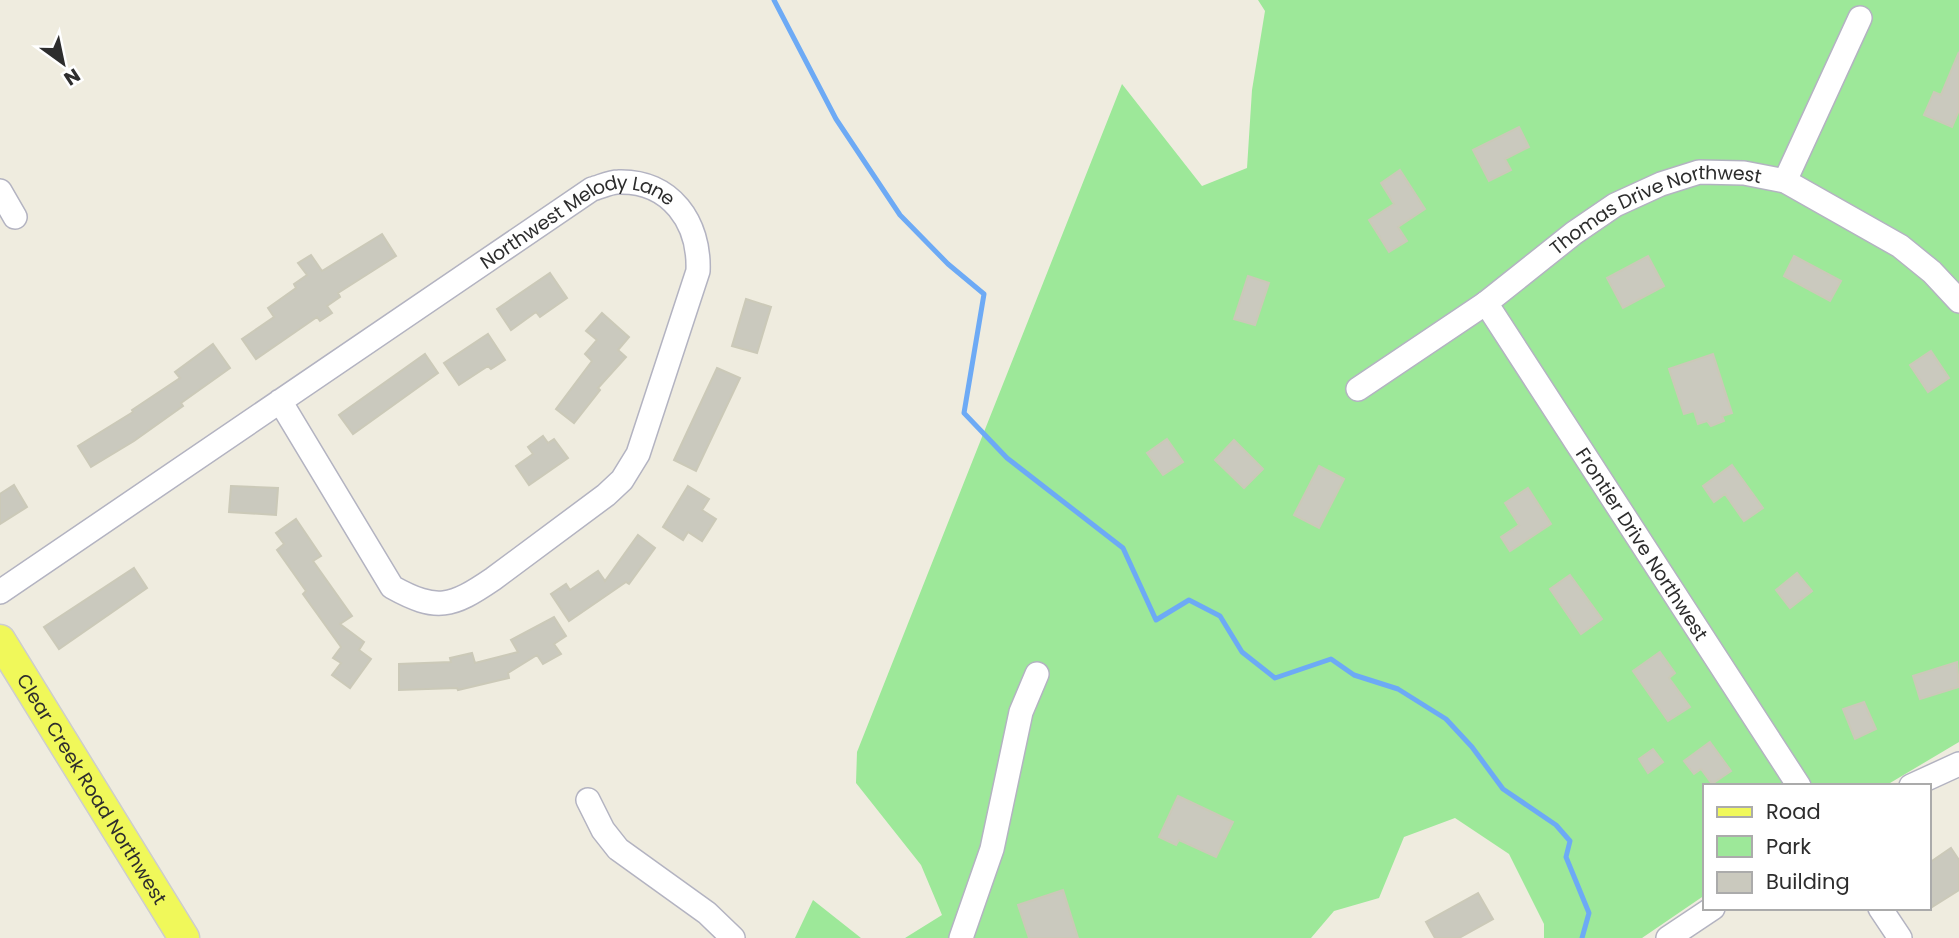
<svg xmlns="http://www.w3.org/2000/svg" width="1959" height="938" font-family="Poppins,sans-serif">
<rect width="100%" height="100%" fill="#efecdf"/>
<path fill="#9de899" d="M 1258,0 L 1959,0 L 1959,742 L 1885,786 L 1705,786 L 1705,895 L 1642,938 L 1544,938 L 1544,924 L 1509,854 L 1455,818 L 1404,837 L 1379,898 L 1334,911 L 1311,938 L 905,938 L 942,915 L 921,865 L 856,783 L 857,752 L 1122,84 L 1202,186 L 1247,168 L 1252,90 L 1265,11 Z
M 813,900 L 861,938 L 795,938 Z"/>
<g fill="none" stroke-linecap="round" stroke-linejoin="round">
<path stroke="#6daaf5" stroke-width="5" d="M 774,0 L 836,119 L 900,215 L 948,264 L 984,294 L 964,413 L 1007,458 L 1123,548 L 1156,620 L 1189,600 L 1220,616 L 1242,652 L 1275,678 L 1331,659 L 1354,675 L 1398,689 L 1446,719 L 1472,747 L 1503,789 L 1556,825 L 1570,841 L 1566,857 L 1589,913 L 1582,938"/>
</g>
<path fill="#cac9be" stroke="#cbc9b8" stroke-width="2" d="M 1959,52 L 1959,110 L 1952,127 L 1924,115 L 1934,92 L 1941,95 Z
M 1519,127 L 1529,147 L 1505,159 L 1511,170 L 1489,181 L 1473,150 Z
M 1400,170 L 1425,209 L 1398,227 L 1407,241 L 1389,252 L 1369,220 L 1394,204 L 1381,183 Z
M 382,234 L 396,256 L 338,293 L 340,297 L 327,306 L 332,313 L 320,321 L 317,317 L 256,359 L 242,339 L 274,317 L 268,308 L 296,288 L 294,284 L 307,275 L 298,263 L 311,255 L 322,271 Z
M 1648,256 L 1664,286 L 1623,308 L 1607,278 Z
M 1794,256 L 1841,281 L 1830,301 L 1784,276 Z
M 550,273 L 567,298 L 540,317 L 536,312 L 511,330 L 497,309 Z
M 1248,276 L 1269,283 L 1255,325 L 1234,319 Z
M 746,299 L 771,307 L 757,353 L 732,346 Z
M 602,313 L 629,337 L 618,350 L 626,357 L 598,388 L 600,390 L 574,423 L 556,409 L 592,361 L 585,354 L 597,340 L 586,331 Z
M 488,334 L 505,360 L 491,369 L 488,366 L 459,385 L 444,363 Z
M 213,344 L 230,368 L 181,403 L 183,406 L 134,441 L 91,467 L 78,446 L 133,412 L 132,410 L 180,378 L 175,372 Z
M 1931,351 L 1949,378 L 1928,392 L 1910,365 Z
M 425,354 L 438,373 L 353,434 L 339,415 Z
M 1713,354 L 1732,413 L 1722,416 L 1724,421 L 1711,426 L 1707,421 L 1698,424 L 1694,411 L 1684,414 L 1669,369 Z
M 717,368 L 740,378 L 696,471 L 674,460 Z
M 543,436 L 548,443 L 554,439 L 568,458 L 529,485 L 516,466 L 533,454 L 528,447 Z
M 1167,439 L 1183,462 L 1163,475 L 1147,453 Z
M 1234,440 L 1263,469 L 1244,488 L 1215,460 Z
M 1732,465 L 1763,508 L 1744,521 L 1725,494 L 1714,502 L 1703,486 Z
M 1319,466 L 1344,479 L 1319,528 L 1294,515 Z
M 14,485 L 27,507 L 0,524 L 0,494 Z
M 231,486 L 278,488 L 276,515 L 229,512 Z
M 688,486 L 709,499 L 702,510 L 716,519 L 702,541 L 688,532 L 683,540 L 663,527 Z
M 1528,488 L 1551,524 L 1510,551 L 1501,537 L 1519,525 L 1505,503 Z
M 296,519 L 321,556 L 313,561 L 352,616 L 340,624 L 364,642 L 359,650 L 371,659 L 350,688 L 332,675 L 341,663 L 333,658 L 341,647 L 303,594 L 306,591 L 277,550 L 284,544 L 276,533 Z
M 638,535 L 655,548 L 629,584 L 626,582 L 569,621 L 551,594 L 566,584 L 570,590 L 598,571 L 605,581 Z
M 134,568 L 147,588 L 59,649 L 44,627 Z
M 1797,573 L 1812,591 L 1790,608 L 1776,590 Z
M 1570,575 L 1602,619 L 1581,634 L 1550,589 Z
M 554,617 L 566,636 L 554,644 L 561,654 L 543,664 L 537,655 L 508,673 L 509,678 L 458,690 L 457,688 L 399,690 L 399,664 L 451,662 L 450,658 L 472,653 L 475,663 L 518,652 L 511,640 Z
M 1660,652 L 1675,673 L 1669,678 L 1690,707 L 1668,721 L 1633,671 Z
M 1957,662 L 1959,687 L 1920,699 L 1913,676 Z
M 1864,702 L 1876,729 L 1855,739 L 1843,709 Z
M 1710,742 L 1731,771 L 1712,784 L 1701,769 L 1694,774 L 1684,761 Z
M 1653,749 L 1663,762 L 1648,773 L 1639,759 Z
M 1178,796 L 1233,822 L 1216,857 L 1179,840 L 1176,845 L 1159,837 Z
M 1951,848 L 1959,860 L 1959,890 L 1929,909 L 1929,863 Z
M 1063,890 L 1078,938 L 1029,938 L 1018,905 Z
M 1478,893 L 1493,919 L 1459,938 L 1435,938 L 1426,922 Z"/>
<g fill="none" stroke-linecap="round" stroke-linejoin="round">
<defs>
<g id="minor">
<path d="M 1785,181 L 1860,18"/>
<path d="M 0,191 L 15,217"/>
<path id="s1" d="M 1486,303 L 1799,786"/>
<path id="s2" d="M 1358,389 L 1486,303 L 1574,233 L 1615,205 L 1661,184 L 1699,172 L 1744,173 L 1785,181 L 1900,246 L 1932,272 L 1959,301"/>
<path id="s3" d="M 0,592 L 592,189 C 600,187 610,182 618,182 C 671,180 700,223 698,271 L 638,454 L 622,480 L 606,495 L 493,579 C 452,607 437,612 392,587 L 280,401"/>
<path d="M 1911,786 L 1959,764"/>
<path d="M 588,800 L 603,830 L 618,849 L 707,913 L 733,938"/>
<path d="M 1880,908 L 1900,938"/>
<path d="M 961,938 L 992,849 L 1021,712 L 1037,674"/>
<path d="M 1668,938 L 1713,908"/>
</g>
<g id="major">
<path id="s4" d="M 0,640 L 184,938"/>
</g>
</defs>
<use href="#minor" stroke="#b3b3c1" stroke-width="26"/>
<use href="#major" stroke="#cdcdcd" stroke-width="33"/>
<use href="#minor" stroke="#fff" stroke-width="23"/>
<use href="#major" stroke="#f0f85a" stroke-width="30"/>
</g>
<g text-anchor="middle" stroke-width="5" stroke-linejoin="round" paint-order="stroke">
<g font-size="19" fill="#2d2d2d" stroke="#fff">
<text dy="7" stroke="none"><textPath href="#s2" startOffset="354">Thomas Drive Northwest</textPath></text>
<text dy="7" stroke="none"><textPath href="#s3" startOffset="693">Northwest Melody Lane</textPath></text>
<text dy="7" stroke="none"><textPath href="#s1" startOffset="287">Frontier Drive Northwest</textPath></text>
<text dy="7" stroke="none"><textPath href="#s4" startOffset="175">Clear Creek Road Northwest</textPath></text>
</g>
</g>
<rect x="1703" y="784" width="228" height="126" fill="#ffffff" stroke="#ababab" stroke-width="2"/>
<rect x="1717" y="807" width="35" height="10" fill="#f0f85a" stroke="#ababab" stroke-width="2"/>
<text x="1766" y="819" font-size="21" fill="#2d2d2d">Road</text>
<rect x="1717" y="836" width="35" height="21" fill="#9de899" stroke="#ababab" stroke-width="2"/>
<text x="1766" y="854" font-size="21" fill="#2d2d2d">Park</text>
<rect x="1717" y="872" width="35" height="21" fill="#cac9be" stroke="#ababab" stroke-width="2"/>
<text x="1766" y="889" font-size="21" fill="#2d2d2d">Building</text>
<g transform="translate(63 63) rotate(147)" stroke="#ffffff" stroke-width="5" paint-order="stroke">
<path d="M0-5L12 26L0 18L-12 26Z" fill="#2d2d2d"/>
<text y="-10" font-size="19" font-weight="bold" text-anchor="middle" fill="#2d2d2d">N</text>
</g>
</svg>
